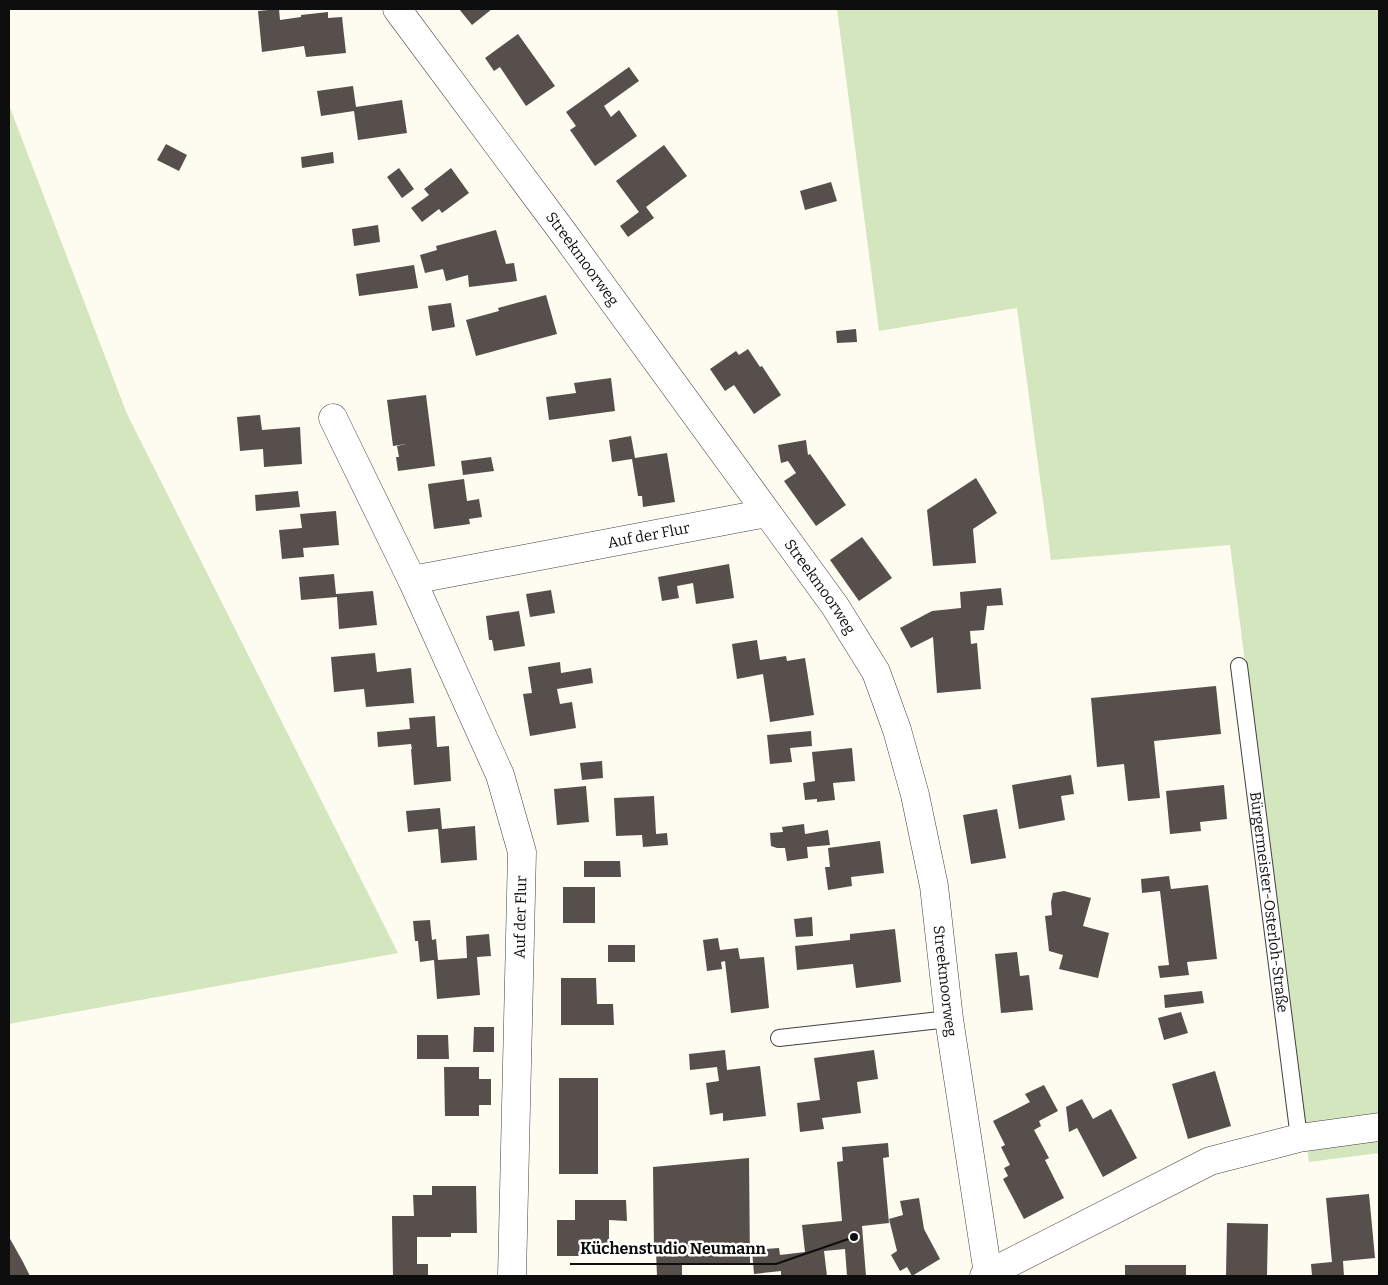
<svg xmlns="http://www.w3.org/2000/svg" width="1388" height="1285" font-family="Bitter,serif">
<rect width="100%" height="100%" fill="#fefbf1"/>
<path fill="#d4e6bd" d="M 837,9 L 1379,9 L 1379,1153 L 1309,1162 L 1230,545 L 1051,560 L 1017,308 L 879,331 Z
M 9,105 L 127,414 L 398,953 L 9,1024 Z"/>
<path fill="#564f4c" d="M 279,9 L 280,20 L 301,17 L 301,15 L 328,12 L 328,18 L 342,17 L 346,53 L 306,57 L 304,46 L 262,52 L 258,11 Z
M 459,9 L 492,9 L 472,25 Z
M 518,34 L 555,86 L 526,106 L 500,67 L 494,71 L 485,58 Z
M 629,67 L 639,81 L 604,106 L 611,117 L 619,110 L 637,136 L 595,166 L 570,130 L 576,126 L 566,112 Z
M 353,86 L 356,107 L 402,100 L 407,133 L 358,140 L 354,111 L 321,116 L 317,91 Z
M 166,144 L 187,155 L 179,171 L 157,160 Z
M 664,145 L 687,176 L 646,207 L 654,218 L 628,237 L 620,226 L 639,212 L 616,181 Z
M 333,152 L 334,163 L 302,168 L 301,157 Z
M 399,168 L 414,189 L 402,198 L 387,177 Z
M 451,168 L 469,193 L 442,213 L 439,209 L 422,222 L 411,208 L 429,195 L 424,189 Z
M 831,182 L 837,201 L 805,210 L 800,191 Z
M 378,225 L 380,242 L 354,246 L 352,229 Z
M 496,230 L 506,264 L 514,263 L 517,281 L 469,287 L 468,275 L 446,281 L 443,269 L 425,273 L 420,255 L 437,250 L 436,246 Z
M 414,265 L 418,288 L 359,296 L 356,274 Z
M 546,295 L 557,334 L 476,356 L 466,320 L 499,311 L 498,308 Z
M 451,303 L 455,327 L 432,331 L 428,306 Z
M 856,329 L 857,342 L 837,343 L 836,331 Z
M 748,349 L 760,367 L 762,366 L 781,395 L 754,414 L 734,385 L 725,391 L 710,369 L 736,351 L 739,355 Z
M 611,378 L 615,411 L 549,420 L 546,397 L 576,393 L 574,383 Z
M 426,395 L 435,466 L 398,471 L 396,457 L 399,457 L 397,446 L 406,444 L 393,446 L 387,400 Z
M 260,415 L 262,430 L 300,427 L 302,464 L 264,467 L 263,449 L 240,451 L 237,417 Z
M 631,436 L 635,458 L 667,453 L 675,502 L 643,507 L 642,496 L 638,496 L 632,459 L 612,462 L 609,440 Z
M 806,440 L 808,455 L 810,454 L 846,505 L 816,526 L 784,481 L 796,473 L 788,461 L 781,463 L 778,445 Z
M 491,457 L 494,471 L 463,475 L 461,461 Z
M 976,478 L 997,513 L 973,529 L 976,563 L 933,566 L 927,510 Z
M 464,479 L 467,501 L 479,499 L 482,517 L 469,519 L 470,524 L 434,529 L 428,484 Z
M 298,491 L 300,507 L 256,511 L 255,495 Z
M 336,511 L 339,545 L 303,548 L 304,557 L 282,559 L 279,530 L 302,528 L 300,514 Z
M 862,537 L 892,578 L 859,601 L 830,560 Z
M 729,564 L 734,598 L 696,604 L 693,583 L 677,586 L 679,598 L 662,601 L 658,577 Z
M 334,574 L 336,594 L 373,591 L 377,625 L 339,629 L 337,597 L 301,600 L 299,577 Z
M 1001,588 L 1003,605 L 987,606 L 984,630 L 970,631 L 971,644 L 977,643 L 981,689 L 937,693 L 933,637 L 911,648 L 900,628 L 932,611 L 961,608 L 960,592 Z
M 551,590 L 555,613 L 530,617 L 526,594 Z
M 519,611 L 525,646 L 494,651 L 492,640 L 489,640 L 486,616 Z
M 757,640 L 760,660 L 786,656 L 787,661 L 805,658 L 814,715 L 770,722 L 763,674 L 737,679 L 732,644 Z
M 375,653 L 377,672 L 411,668 L 414,703 L 366,707 L 364,689 L 334,692 L 331,657 Z
M 560,662 L 561,673 L 591,668 L 593,683 L 557,689 L 560,704 L 572,702 L 576,728 L 530,736 L 523,694 L 532,693 L 528,667 Z
M 1216,686 L 1221,734 L 1154,741 L 1160,798 L 1128,801 L 1124,764 L 1097,767 L 1091,698 Z
M 435,716 L 437,747 L 449,746 L 451,781 L 414,785 L 411,749 L 412,749 L 411,744 L 378,747 L 377,732 L 410,729 L 409,718 Z
M 811,731 L 812,746 L 790,748 L 792,762 L 770,764 L 767,735 Z
M 852,748 L 855,781 L 833,783 L 835,800 L 817,802 L 817,799 L 805,800 L 803,783 L 815,781 L 812,752 Z
M 602,761 L 603,778 L 582,780 L 580,763 Z
M 1071,775 L 1074,794 L 1061,796 L 1065,820 L 1019,829 L 1012,785 Z
M 1224,785 L 1227,819 L 1200,822 L 1201,831 L 1170,834 L 1166,791 Z
M 586,786 L 589,822 L 557,825 L 554,789 Z
M 654,796 L 656,834 L 667,833 L 668,845 L 643,847 L 642,835 L 616,836 L 614,798 Z
M 440,808 L 442,829 L 475,826 L 477,860 L 441,863 L 438,829 L 408,832 L 406,811 Z
M 997,809 L 1006,858 L 971,864 L 963,815 Z
M 804,824 L 805,834 L 828,830 L 830,845 L 807,847 L 808,858 L 787,861 L 785,848 L 777,848 L 771,846 L 770,833 L 783,832 L 782,827 Z
M 880,841 L 884,873 L 851,877 L 852,886 L 828,890 L 825,867 L 830,867 L 828,848 Z
M 584,861 L 620,861 L 621,877 L 584,877 Z
M 1169,876 L 1171,889 L 1208,885 L 1217,959 L 1187,962 L 1189,975 L 1160,978 L 1158,966 L 1169,965 L 1160,891 L 1142,893 L 1141,879 Z
M 563,887 L 595,887 L 595,923 L 563,923 Z
M 1064,891 L 1091,898 L 1083,926 L 1109,933 L 1098,978 L 1059,969 L 1063,955 L 1049,951 L 1045,916 L 1052,915 L 1051,902 L 1053,893 Z
M 812,917 L 813,936 L 796,937 L 794,919 Z
M 430,920 L 432,940 L 436,939 L 438,960 L 467,958 L 466,936 L 489,934 L 491,956 L 477,957 L 480,995 L 437,999 L 434,960 L 420,962 L 418,941 L 415,941 L 413,921 Z
M 895,929 L 901,982 L 856,988 L 853,964 L 797,970 L 795,946 L 850,940 L 850,934 Z
M 718,938 L 720,950 L 738,948 L 740,959 L 764,957 L 769,1008 L 731,1013 L 725,961 L 721,962 L 722,969 L 707,971 L 703,940 Z
M 608,945 L 635,945 L 635,962 L 608,962 Z
M 1017,952 L 1020,976 L 1029,975 L 1033,1010 L 1001,1013 L 995,954 Z
M 561,978 L 596,978 L 597,1004 L 613,1004 L 614,1025 L 561,1025 Z
M 1202,991 L 1204,1003 L 1165,1008 L 1164,995 Z
M 1181,1012 L 1188,1033 L 1164,1040 L 1158,1018 Z
M 474,1027 L 494,1027 L 494,1052 L 473,1052 Z
M 417,1035 L 448,1035 L 449,1059 L 417,1059 Z
M 725,1050 L 727,1070 L 760,1066 L 766,1116 L 723,1121 L 723,1113 L 710,1115 L 706,1083 L 719,1081 L 717,1067 L 690,1070 L 689,1054 Z
M 874,1050 L 878,1079 L 857,1082 L 861,1113 L 822,1118 L 824,1129 L 800,1132 L 797,1103 L 820,1100 L 814,1058 Z
M 444,1067 L 479,1067 L 479,1079 L 491,1079 L 491,1105 L 479,1105 L 479,1116 L 445,1116 Z
M 1215,1071 L 1231,1126 L 1188,1139 L 1172,1084 Z
M 559,1078 L 598,1078 L 598,1174 L 559,1174 Z
M 1044,1085 L 1058,1111 L 1039,1121 L 1041,1126 L 1034,1130 L 1049,1158 L 1045,1160 L 1064,1198 L 1024,1219 L 1003,1179 L 1008,1176 L 1004,1168 L 1010,1165 L 1001,1147 L 1005,1145 L 993,1121 L 1030,1102 L 1025,1094 Z
M 1082,1099 L 1093,1119 L 1111,1109 L 1137,1158 L 1103,1177 L 1077,1128 L 1069,1132 L 1066,1107 Z
M 888,1143 L 889,1157 L 883,1158 L 889,1223 L 862,1226 L 866,1276 L 847,1276 L 845,1249 L 824,1251 L 827,1276 L 781,1276 L 781,1271 L 754,1274 L 752,1250 L 779,1248 L 780,1255 L 805,1252 L 802,1225 L 842,1221 L 837,1162 L 843,1161 L 842,1147 Z
M 749,1158 L 750,1264 L 682,1264 L 682,1276 L 657,1276 L 656,1251 L 654,1251 L 653,1167 Z
M 432,1186 L 476,1186 L 477,1233 L 451,1233 L 451,1237 L 417,1237 L 417,1264 L 428,1264 L 428,1276 L 393,1276 L 392,1216 L 414,1216 L 413,1195 L 432,1195 Z
M 1369,1194 L 1375,1258 L 1343,1261 L 1344,1276 L 1312,1276 L 1311,1264 L 1332,1262 L 1326,1198 Z
M 919,1198 L 924,1229 L 940,1259 L 912,1276 L 907,1267 L 900,1271 L 891,1255 L 897,1251 L 889,1219 L 903,1215 L 900,1201 Z
M 575,1200 L 626,1200 L 627,1221 L 609,1220 L 609,1254 L 592,1254 L 592,1256 L 557,1256 L 557,1220 L 575,1220 Z
M 1227,1223 L 1268,1224 L 1267,1276 L 1226,1276 Z
M 9,1237 L 23,1262 L 30,1276 L 9,1276 Z
M 1125,1265 L 1186,1265 L 1186,1276 L 1125,1276 Z"/>
<g fill="none" stroke-linecap="round" stroke-linejoin="round">
<defs>
<g id="service">
<path id="s1" d="M 1239,666 L 1299,1138"/>
<path d="M 779,1038 L 949,1019"/>
</g>
<g id="minor">
<path id="s2" d="M 397,9 L 565,235 L 835,606 L 876,672 L 897,730 L 915,795 L 934,886 L 949,1019 L 988,1274"/>
<path d="M 333,418 L 412,580"/>
<path id="s3" d="M 512,1276 L 522,852 L 500,775 L 412,580 L 767,513"/>
<path d="M 984,1276 L 1210,1161 L 1299,1138 L 1379,1127"/>
</g>
</defs>
<use href="#service" stroke="#414141" stroke-width="18"/>
<use href="#minor" stroke="#414141" stroke-width="29"/>
<use href="#service" stroke="#fff" stroke-width="16"/>
<use href="#minor" stroke="#fff" stroke-width="28"/>
</g>
<g text-anchor="middle" stroke-width="5" stroke-linejoin="round" paint-order="stroke">
<g font-size="15" fill="#0e0e0e" stroke="#fff">
<text dy="5" stroke="none"><textPath href="#s2" startOffset="311">Streekmoorweg</textPath></text>
<text dy="5" stroke="none"><textPath href="#s3" startOffset="959">Auf der Flur</textPath></text>
<text dy="5" stroke="none"><textPath href="#s2" startOffset="716">Streekmoorweg</textPath></text>
<text dy="5" stroke="none"><textPath href="#s1" startOffset="238">Bürgermeister-Osterloh-Straße</textPath></text>
<text dy="5" stroke="none"><textPath href="#s3" startOffset="359">Auf der Flur</textPath></text>
<text dy="5" stroke="none"><textPath href="#s2" startOffset="1136">Streekmoorweg</textPath></text>
</g>
</g>
<path fill="none" stroke="#0e0e0e" stroke-width="2" d="M854 1237L776 1264H570"/>
<circle fill="#0e0e0e" stroke="#fff" stroke-width="2" cx="854" cy="1237" r="5"/>
<g font-size="16" text-anchor="middle" font-weight="bold" fill="#0e0e0e" stroke="#fff" stroke-width="5" stroke-linejoin="round" paint-order="stroke">
<text x="673" y="1254">Küchenstudio Neumann</text>
</g>
<rect width="1388" height="1285" fill="none" stroke="#0e0e0e" stroke-width="20"/>
</svg>
